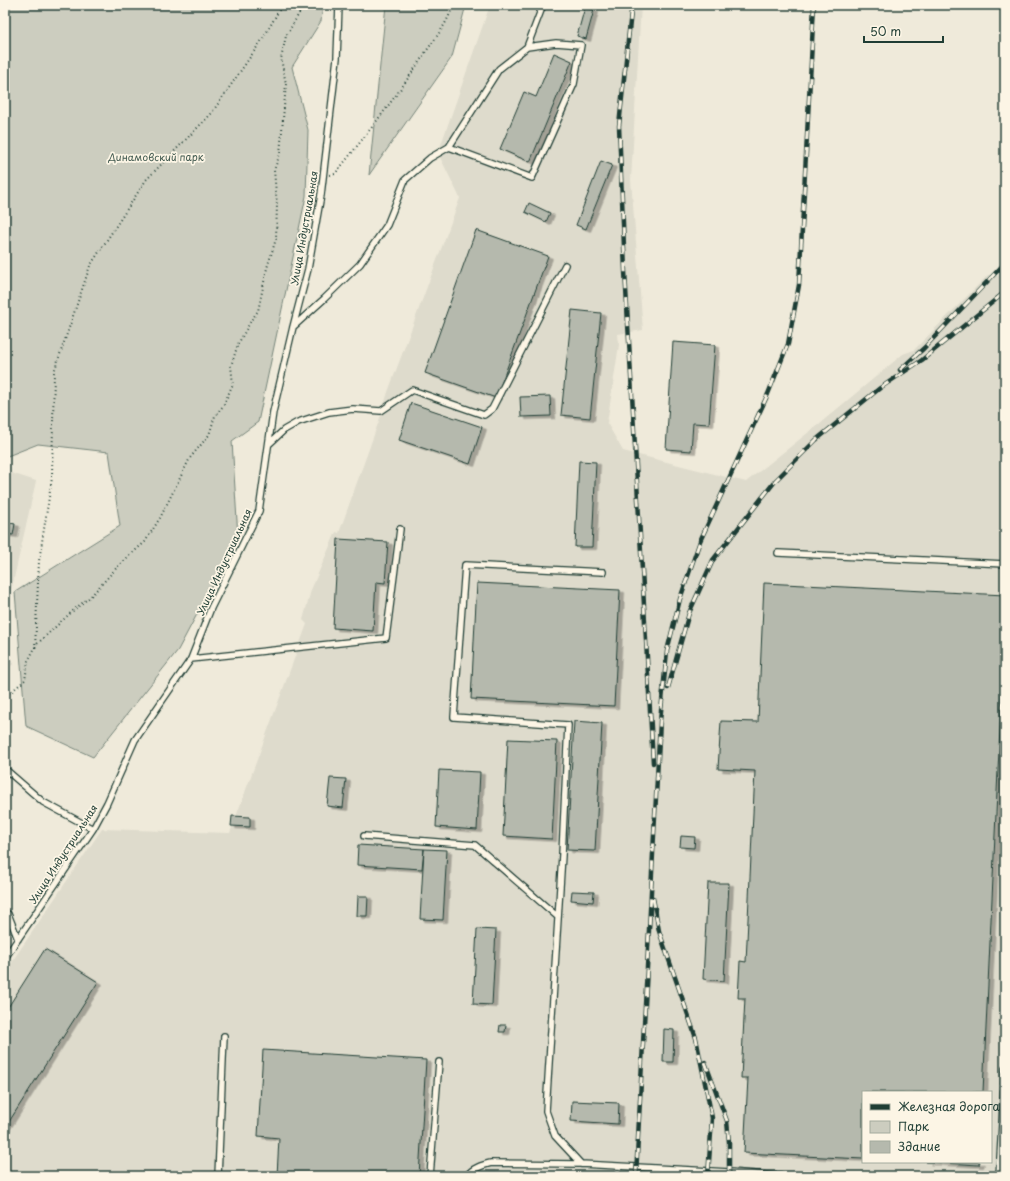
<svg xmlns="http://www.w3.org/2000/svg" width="1010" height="1181" font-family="'Playpen Sans',sans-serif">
<defs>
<filter id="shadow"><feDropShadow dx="4.5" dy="2.5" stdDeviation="0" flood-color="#0004"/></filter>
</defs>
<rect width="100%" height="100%" fill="#efeada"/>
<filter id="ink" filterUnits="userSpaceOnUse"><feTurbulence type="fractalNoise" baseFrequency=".025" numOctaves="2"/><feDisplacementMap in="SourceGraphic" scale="8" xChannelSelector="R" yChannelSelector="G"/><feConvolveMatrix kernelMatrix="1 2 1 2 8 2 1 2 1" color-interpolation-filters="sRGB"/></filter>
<g filter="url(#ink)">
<path fill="#dedbcc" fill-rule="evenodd" d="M 490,5 L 529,5 L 534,6 L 535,5 L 641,5 L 631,180 L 643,330 L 618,334 L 619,345 L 607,423 L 623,451 L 746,482 L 819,424 L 903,354 L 914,350 L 988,275 L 998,276 L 1005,269 L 1005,1176 L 5,1176 L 5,972 L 102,829 L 230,833 L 307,624 L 303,620 L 311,590 L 336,532 L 339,533 L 380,418 L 388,392 L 460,198 L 438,153 ZM 863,1092 L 991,1092 L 991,1162 L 863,1162 Z
M 5,471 L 36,481 L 5,618 Z
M 5,646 L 14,664 L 5,669 Z"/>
<path fill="#cccdbf" stroke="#76857a" d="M 5,5 L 323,5 L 321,21 L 292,67 L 308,130 L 306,196 L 258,422 L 232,441 L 238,537 L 178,650 L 93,757 L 26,726 L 15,592 L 120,526 L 109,452 L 38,444 L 5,457 Z
M 386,5 L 466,5 L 452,57 L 369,175 Z"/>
<path fill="#b5b9ad" stroke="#1f3d34" filter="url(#shadow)" d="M 585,7 L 594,10 L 586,39 L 577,36 Z
M 554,53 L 572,61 L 530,162 L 500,149 L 524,92 L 536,97 Z
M 601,161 L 612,165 L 586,229 L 576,225 Z
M 529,203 L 550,213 L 546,222 L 525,212 Z
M 476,230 L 548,256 L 496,398 L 425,373 Z
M 572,310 L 601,313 L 590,418 L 561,415 Z
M 673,342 L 715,345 L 709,424 L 693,423 L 691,451 L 666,449 Z
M 550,396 L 551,416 L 521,417 L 520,397 Z
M 411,403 L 482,427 L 470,464 L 399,440 Z
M 579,461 L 596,462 L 592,547 L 575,547 Z
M 6,522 L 15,524 L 13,535 L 5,534 Z
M 338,539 L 388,542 L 385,583 L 376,582 L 373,631 L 333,628 Z
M 477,583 L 620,590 L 614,706 L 471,699 Z
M 764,583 L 1005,595 L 1005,621 L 983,1092 L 863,1092 L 863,1159 L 744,1153 L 748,1078 L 741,1078 L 745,998 L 738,998 L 740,961 L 746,962 L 755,771 L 718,769 L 721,721 L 758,722 Z
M 574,721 L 602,723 L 595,851 L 567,850 Z
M 508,739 L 557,741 L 552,839 L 503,836 Z
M 439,770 L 480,772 L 477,830 L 436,827 Z
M 330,778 L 346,779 L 343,808 L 327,806 Z
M 232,816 L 250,817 L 250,827 L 231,826 Z
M 681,836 L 695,837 L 694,848 L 680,847 Z
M 358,845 L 424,849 L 422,869 L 357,865 Z
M 424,849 L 447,850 L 443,920 L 420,919 Z
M 708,883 L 729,883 L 724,981 L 703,979 Z
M 572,891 L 594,892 L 593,902 L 571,900 Z
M 358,896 L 368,896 L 367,916 L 357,916 Z
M 477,929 L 496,930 L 492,1005 L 473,1004 Z
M 45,949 L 98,982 L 5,1128 L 5,1012 Z
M 500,1025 L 506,1025 L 505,1032 L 499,1032 Z
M 664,1029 L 674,1030 L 673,1062 L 663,1062 Z
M 263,1050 L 426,1060 L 419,1176 L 277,1176 L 279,1138 L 258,1136 Z
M 572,1101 L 619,1103 L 618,1124 L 571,1121 Z
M 926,1162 L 980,1162 L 979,1165 Z"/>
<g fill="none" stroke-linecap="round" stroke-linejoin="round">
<defs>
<path id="lane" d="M 449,147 L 499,69 L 527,47 L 543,5
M 293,327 L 324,299 L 360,264 L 387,225 L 405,180 L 430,158 L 449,147 L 532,178 L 574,84 L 581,45 L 556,43 L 527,47
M 269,444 L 284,430 L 298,422 L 329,412 L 353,409 L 381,411 L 412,390 L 484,415 L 492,409 L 565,265
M 778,553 L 1005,564
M 191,659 L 386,638 L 400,529
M 5,769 L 43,802 L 93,829
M 364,836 L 475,845 L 558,917
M 5,913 L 8,914 L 18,939
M 5,958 L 93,829 L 107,803 L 135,740 L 191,659 L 211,608 L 259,511 L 273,412 L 293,327 L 308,269 L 321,195 L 337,58 L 339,5
M 581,1164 L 555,1136 L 546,1111 L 562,855 L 568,725 L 454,717 L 465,565 L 603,572
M 218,1176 L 224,1036
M 430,1176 L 439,1062
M 467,1176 C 472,1168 483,1165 491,1163 L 581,1164 L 729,1172 L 780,1176
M 999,1176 L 1005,1069"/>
</defs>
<use href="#lane" stroke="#1f3d34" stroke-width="8"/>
<path stroke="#1f3d34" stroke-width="2" stroke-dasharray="1 3" stroke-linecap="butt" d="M 330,175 L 335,174 C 366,135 398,95 425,53 C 436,37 448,23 453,5
M 35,648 L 39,561 L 52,478 L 54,372 L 90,266 L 146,180 L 211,114 L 264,37 L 282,5
M 5,695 L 11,692 L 25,680 L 28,661 L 37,644 L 76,608 L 90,597 L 121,563 L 145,542 L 160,518 L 190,458 L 209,435 L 215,416 L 223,406 L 233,384 L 231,366 L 238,344 L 252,319 L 258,311 L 267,268 L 276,239 L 277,205 L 274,170 L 280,154 L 286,84 L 281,59 L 286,36 L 304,5"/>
<use href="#lane" stroke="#fcf5e5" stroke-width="5.5"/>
<defs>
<path id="rail" d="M 631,12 L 619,126 L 625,271 L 653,763
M 900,370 L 924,348 L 1005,263
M 668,688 L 689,613 L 713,560 L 776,480 L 816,440 L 880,388 L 922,360 L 1005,292
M 653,898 L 659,931 L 696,1038 L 712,1118 L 708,1176
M 705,1062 L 727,1121 L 729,1142 L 729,1176
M 636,1176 L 660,721 L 667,651 L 680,599 L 700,541 L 768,394 L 788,344 L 799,285 L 814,5"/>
</defs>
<use href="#rail" stroke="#1f3d34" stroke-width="4.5"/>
<use href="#rail" stroke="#fcf5e5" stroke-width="3" stroke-dasharray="9" stroke-linecap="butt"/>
</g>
</g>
<g text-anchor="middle" stroke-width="3.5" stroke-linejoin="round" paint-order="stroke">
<g font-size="10" fill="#425a50" stroke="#fcf5e5">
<text x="156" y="161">Динамовский парк</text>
</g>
<g font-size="10" fill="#1f3d34" stroke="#fcf5e5">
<text transform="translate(304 228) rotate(-80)" y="4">Улица Индустриальная</text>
<text transform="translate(224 562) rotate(-65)" y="4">Улица Индустриальная</text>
<text transform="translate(63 854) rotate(-57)" y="4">Улица Индустриальная</text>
</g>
</g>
<rect width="1010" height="1181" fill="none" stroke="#fcf5e5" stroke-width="20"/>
<rect x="10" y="10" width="990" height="1161" fill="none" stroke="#1f3d34" stroke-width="1.5" filter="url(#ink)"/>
<rect x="862" y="1091" width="130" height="72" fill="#fcf5e5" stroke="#a4ab9e"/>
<rect x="870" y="1104" width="20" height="6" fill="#1f3d34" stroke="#a4ab9e"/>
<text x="898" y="1111" font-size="12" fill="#1f3d34">Железная дорога</text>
<rect x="870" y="1121" width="20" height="12" fill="#cccdbf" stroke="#a4ab9e"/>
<text x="898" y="1131" font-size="12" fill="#1f3d34">Парк</text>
<rect x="870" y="1141" width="20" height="12" fill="#b5b9ad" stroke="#a4ab9e"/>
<text x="898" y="1151" font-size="12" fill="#1f3d34">Здание</text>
<path d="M864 36v6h79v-6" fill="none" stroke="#1f3d34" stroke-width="2"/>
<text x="870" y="36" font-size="12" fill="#1f3d34" stroke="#fcf5e5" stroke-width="3" paint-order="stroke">50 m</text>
</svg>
